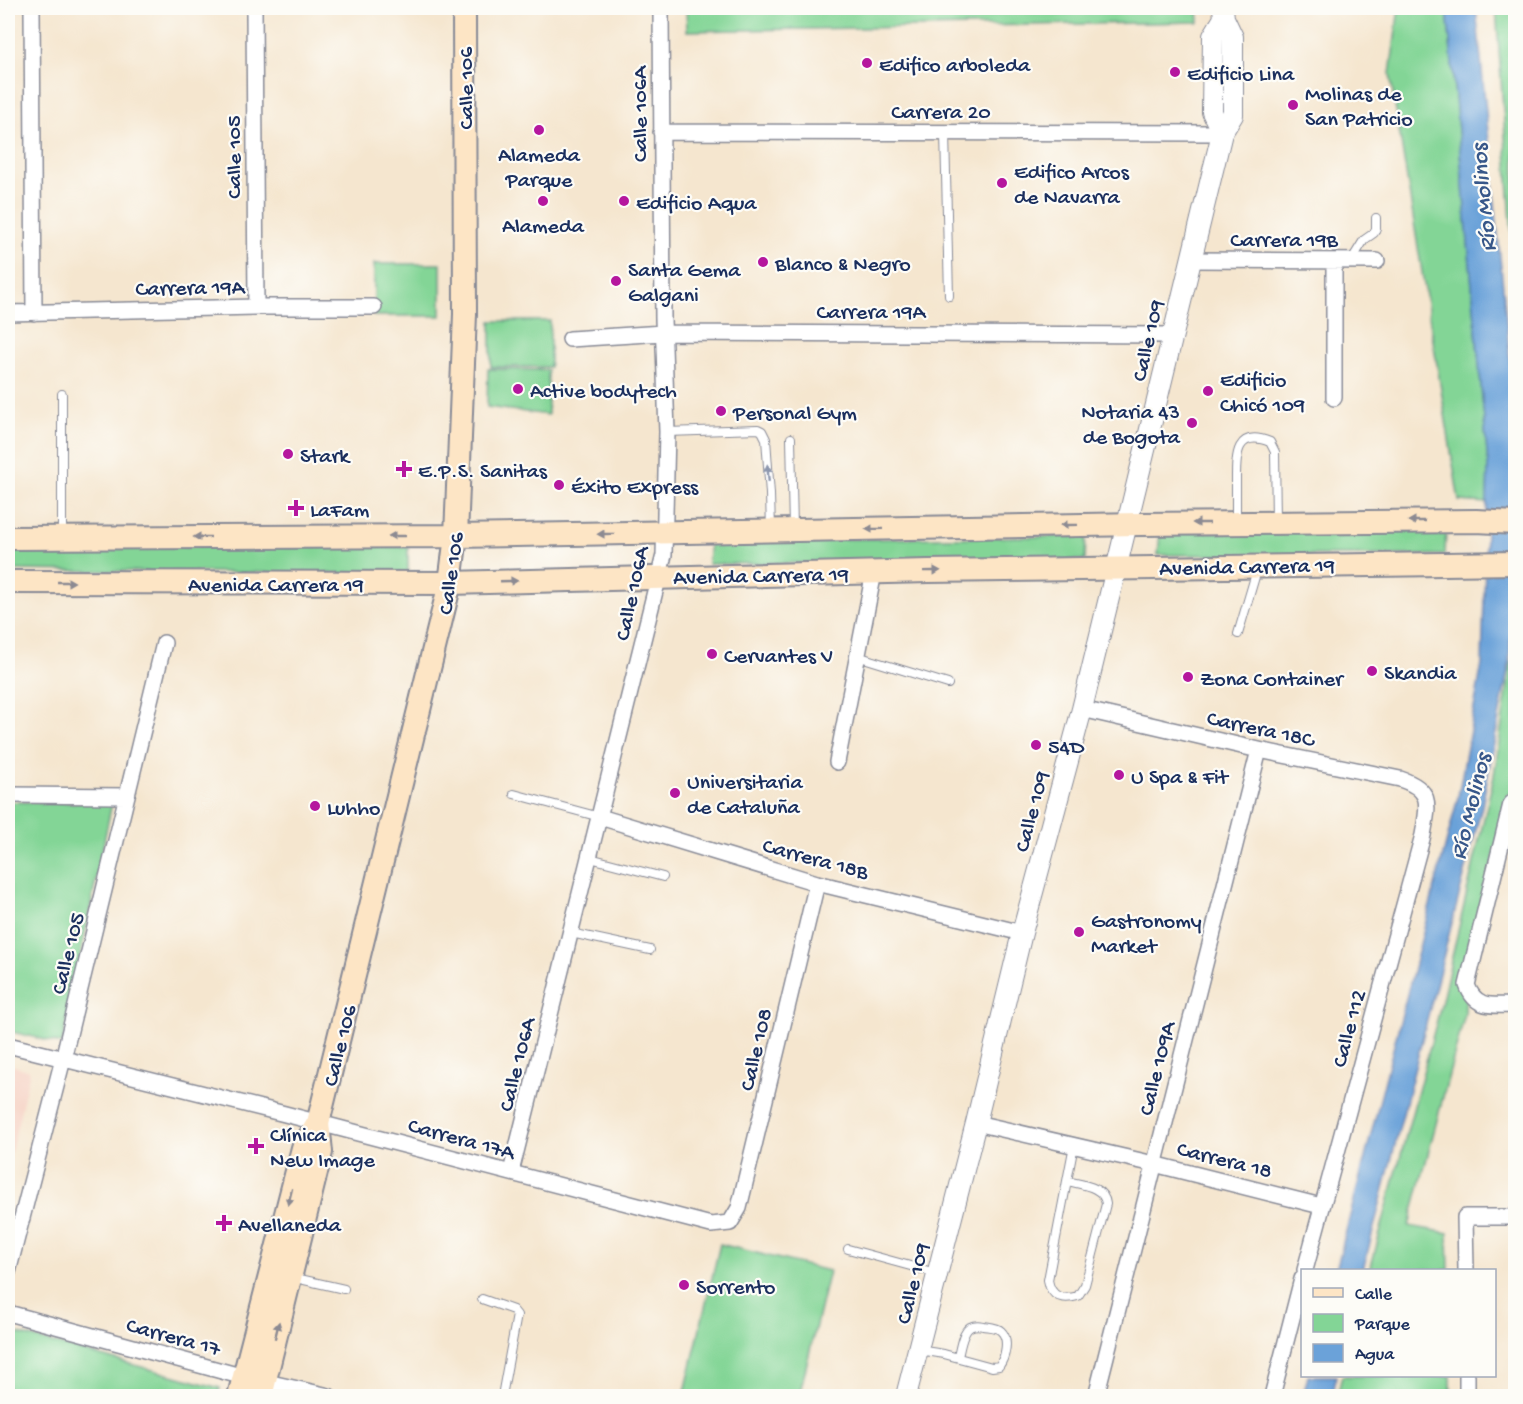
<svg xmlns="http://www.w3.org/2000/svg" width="1523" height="1404" font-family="'Gochi Hand',sans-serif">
<rect width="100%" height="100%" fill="#fdfcf7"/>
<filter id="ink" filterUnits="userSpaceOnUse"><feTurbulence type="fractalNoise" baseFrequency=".0167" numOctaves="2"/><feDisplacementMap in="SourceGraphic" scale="12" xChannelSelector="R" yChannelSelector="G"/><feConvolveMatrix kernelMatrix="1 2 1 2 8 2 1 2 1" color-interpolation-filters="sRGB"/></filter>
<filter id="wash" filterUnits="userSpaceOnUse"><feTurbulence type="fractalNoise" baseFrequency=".008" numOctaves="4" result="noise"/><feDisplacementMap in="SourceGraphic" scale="24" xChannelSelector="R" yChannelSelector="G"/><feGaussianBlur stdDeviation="1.35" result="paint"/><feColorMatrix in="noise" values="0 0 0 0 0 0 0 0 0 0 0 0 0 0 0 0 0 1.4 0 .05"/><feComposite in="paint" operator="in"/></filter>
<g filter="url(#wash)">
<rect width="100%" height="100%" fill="#f5e6cf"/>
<path fill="#f6d2c4" d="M 8,1064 L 30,1071 L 8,1165 Z"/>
<path fill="#83d596" stroke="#4f827a" stroke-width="1.5" d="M 686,8 L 1198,8 L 1199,22 L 687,31 Z
M 1399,8 L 1447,8 L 1488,464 L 1487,503 L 1459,501 L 1390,74 Z
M 1496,8 L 1515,8 L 1515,279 Z
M 374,264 L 441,264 L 441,316 L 374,316 Z
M 491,321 L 550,321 L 550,367 L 491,367 Z
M 488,369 L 548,370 L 548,415 L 487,407 Z
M 1446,530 L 1445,555 L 1158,555 L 1160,532 Z
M 1086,536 L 1085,560 L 708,564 L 710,541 Z
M 8,546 L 408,546 L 408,574 L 8,570 Z
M 1515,639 L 1515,789 L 1508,795 L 1466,981 L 1465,1014 L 1409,1226 L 1448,1233 L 1449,1270 L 1370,1270 L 1440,1009 L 1494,775 Z
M 8,802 L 112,803 L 62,1044 L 8,1031 Z
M 720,1244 L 829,1271 L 799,1396 L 684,1396 Z
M 12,1332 L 220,1388 L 218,1396 L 8,1396 L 8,1341 Z
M 1342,1376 L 1451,1376 L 1451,1396 L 1337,1396 Z"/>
<path fill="#6ba2d9" stroke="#43689c" stroke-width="1.5" d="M 1447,8 L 1476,8 L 1515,412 L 1516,548 L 1509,665 L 1482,806 L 1363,1270 L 1336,1270 L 1458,797 L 1482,664 L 1488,464 Z
M 1308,1376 L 1336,1376 L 1333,1396 L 1303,1396 Z"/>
</g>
<g filter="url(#ink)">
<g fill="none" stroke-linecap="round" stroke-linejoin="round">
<defs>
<path id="service" d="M 945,133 L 949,296
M 1351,261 L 1364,240 L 1374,233 L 1376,228 L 1376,218
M 62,394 L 62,537
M 667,432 L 758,429 L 762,431 L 766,439 L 770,494 L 771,530
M 791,438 L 793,529
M 1236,520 C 1236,507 1236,495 1236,482 C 1236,457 1235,428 1270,442 L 1275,452 L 1276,521
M 1238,634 L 1257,570
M 857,656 L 948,684
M 514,794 L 600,817
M 590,858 L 663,877
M 571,933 L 650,950
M 1067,1181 L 1048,1280 C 1051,1298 1063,1300 1078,1296 L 1085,1285 L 1106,1204 C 1104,1186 1082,1185 1067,1181 L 1074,1145
M 848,1249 L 936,1273
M 291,1277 L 344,1289
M 482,1299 L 513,1310 L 517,1315 L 502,1396
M 918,1350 L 944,1354 L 992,1367 L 999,1366 C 1005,1358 1010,1339 1001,1331 C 997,1327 989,1327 983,1326 C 979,1325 974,1325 970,1327 C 962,1332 960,1349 958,1357"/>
<path id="minor" d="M 32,8 L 34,313
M 254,8 L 256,307
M 661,132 L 1222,133
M 1190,260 L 1377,261
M 1334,261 L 1334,398
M 8,313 L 256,307 L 374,307
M 570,339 L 663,333 L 1172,335
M 1082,709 L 1259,750 L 1400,779 C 1434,790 1428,806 1423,835 L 1305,1270
M 837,762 L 874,572
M 8,795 L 127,796
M 1516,799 L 1511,804 L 1467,985 C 1476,1010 1493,1005 1516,1005
M 600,817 L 817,883 L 1022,933
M 8,1045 L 285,1114 L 711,1225 L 730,1223 L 739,1208 L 817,883
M 976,1123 L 1154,1164 L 1321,1206
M 511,1172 L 664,555 L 667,432 L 663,319 L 661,8
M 1466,1270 L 1465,1217 L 1516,1217
M 8,1272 L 63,1059 L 164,643
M 8,1313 L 244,1377 L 329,1396
M 1467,1376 L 1467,1396
M 1096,1396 L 1259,750
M 1272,1396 L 1302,1279"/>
<path id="tertiary" d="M 1222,133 L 1212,112 L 1213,36 L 1224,18
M 906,1396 L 976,1123 L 1022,933 L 1082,709 L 1222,133 L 1233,115 L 1233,37 L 1224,18 L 1223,8"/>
<path id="secondary" d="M 8,538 L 456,536 L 1141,524 L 1476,521 L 1516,523
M 8,582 L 450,583 L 929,571 L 1516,563
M 239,1396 L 303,1148 L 318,1123 L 450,583 L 456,536 L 465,314 L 464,8
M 261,1396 L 321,1152 L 318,1123"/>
</defs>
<use href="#service" stroke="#888a96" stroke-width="10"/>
<use href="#minor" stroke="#888a96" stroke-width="18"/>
<use href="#tertiary" stroke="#888a96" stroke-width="22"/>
<use href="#secondary" stroke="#888a96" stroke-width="26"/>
<use href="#service" stroke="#fff" stroke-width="8"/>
<use href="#minor" stroke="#fff" stroke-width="15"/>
<use href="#tertiary" stroke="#fff" stroke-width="20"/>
<use href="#secondary" stroke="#fde5c5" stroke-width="22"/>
</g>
<defs><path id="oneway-solid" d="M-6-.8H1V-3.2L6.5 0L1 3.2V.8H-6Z" transform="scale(1.5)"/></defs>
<use fill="#8d97ae" href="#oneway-solid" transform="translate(768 473) rotate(-95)"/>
<g fill="#8c8a92">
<use href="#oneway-solid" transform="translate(1417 521) rotate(180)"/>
<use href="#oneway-solid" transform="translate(1201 523) rotate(180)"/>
<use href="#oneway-solid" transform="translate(1069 525) rotate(179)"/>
<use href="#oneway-solid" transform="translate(874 529) rotate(179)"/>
<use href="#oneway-solid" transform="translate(606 534) rotate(179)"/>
<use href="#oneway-solid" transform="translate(397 536) rotate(180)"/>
<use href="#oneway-solid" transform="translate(202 537) rotate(180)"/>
<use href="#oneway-solid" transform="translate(932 571) rotate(-1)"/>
<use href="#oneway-solid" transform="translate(509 581) rotate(-2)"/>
<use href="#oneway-solid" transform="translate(66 582)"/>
<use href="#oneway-solid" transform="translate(290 1197) rotate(104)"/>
<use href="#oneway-solid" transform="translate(277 1330) rotate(-76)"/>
</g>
</g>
<g fill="#b5179e" stroke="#fdfcf7" stroke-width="2">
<circle cx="867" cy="63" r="6"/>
<circle cx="1175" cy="72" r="6"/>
<circle cx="1293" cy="105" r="6"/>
<circle cx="539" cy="130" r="6"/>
<circle cx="1002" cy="183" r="6"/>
<circle cx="543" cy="201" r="6"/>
<circle cx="624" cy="201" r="6"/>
<circle cx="763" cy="262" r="6"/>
<circle cx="616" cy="281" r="6"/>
<circle cx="518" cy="389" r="6"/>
<circle cx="1208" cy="391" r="6"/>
<circle cx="721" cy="411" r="6"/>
<circle cx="1192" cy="423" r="6"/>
<circle cx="288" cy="454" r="6"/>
<path d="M401 460h6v6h6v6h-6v6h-6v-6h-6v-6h6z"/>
<circle cx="559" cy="485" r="6"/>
<path d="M293 499h6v6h6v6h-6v6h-6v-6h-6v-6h6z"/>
<circle cx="712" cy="654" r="6"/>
<circle cx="1372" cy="671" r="6"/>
<circle cx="1188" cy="677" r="6"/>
<circle cx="1036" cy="745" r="6"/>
<circle cx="1119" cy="775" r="6"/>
<circle cx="675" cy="793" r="6"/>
<circle cx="315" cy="806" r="6"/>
<circle cx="1079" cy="932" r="6"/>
<path d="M253 1137h6v6h6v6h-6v6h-6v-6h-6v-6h6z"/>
<path d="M221 1214h6v6h6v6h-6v6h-6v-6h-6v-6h6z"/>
<circle cx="684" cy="1285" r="6"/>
</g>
<g text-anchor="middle" stroke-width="4.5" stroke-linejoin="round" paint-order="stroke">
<g font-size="22" fill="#1b2f5e" stroke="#fdfcf7" text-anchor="start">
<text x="879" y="71">Edifico arboleda</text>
<text x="1187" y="80">Edificio Lina</text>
<text x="1305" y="100">Molinas de<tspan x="1305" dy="25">San Patricio</tspan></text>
<text x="539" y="161" text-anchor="middle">Alameda<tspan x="539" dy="25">Parque</tspan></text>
<text x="1014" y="178">Edifico Arcos<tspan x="1014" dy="25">de Navarra</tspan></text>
<text x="636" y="209">Edificio Aqua</text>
<text x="543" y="232" text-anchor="middle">Alameda</text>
<text x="775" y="270">Blanco &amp; Negro</text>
<text x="628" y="276">Santa Gema<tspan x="628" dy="25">Galgani</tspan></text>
<text x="1220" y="386">Edificio<tspan x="1220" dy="25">Chicó 109</tspan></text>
<text x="530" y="397">Active bodytech</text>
<text x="1180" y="418" text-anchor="end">Notaria 43<tspan x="1180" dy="25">de Bogota</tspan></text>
<text x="733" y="419">Personal Gym</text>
<text x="300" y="462">Stark</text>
<text x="418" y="477">E.P.S. Sanitas</text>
<text x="571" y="493">Éxito Express</text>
<text x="310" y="516">LaFam</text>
<text x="724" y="662">Cervantes V</text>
<text x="1384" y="679">Skandia</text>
<text x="1200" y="685">Zona Container</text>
<text x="1048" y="753">54D</text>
<text x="1131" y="783">U Spa &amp; Fit</text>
<text x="687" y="788">Universitaria<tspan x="687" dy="25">de Cataluña</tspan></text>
<text x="327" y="814">Luhho</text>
<text x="1091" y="927">Gastronomy<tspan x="1091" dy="25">Market</tspan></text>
<text x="270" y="1141">Clínica<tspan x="270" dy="25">New Image</tspan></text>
<text x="238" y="1231">Avellaneda</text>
<text x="696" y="1293">Sorrento</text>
</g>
<g font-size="22" fill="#1b2f5e" stroke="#fdfcf7">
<text transform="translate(464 88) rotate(-90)" y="8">Calle 106</text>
<text x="941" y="118">Carrera 20</text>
<text transform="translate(638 114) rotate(-90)" y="8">Calle 106A</text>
<text transform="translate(232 157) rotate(-90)" y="8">Calle 105</text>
<text x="1284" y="246">Carrera 19B</text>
<text transform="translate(190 286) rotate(-1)" y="8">Carrera 19A</text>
<text x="871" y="318">Carrera 19A</text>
<text transform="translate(1146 340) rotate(-77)" y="8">Calle 109</text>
<text transform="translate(1247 565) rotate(-1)" y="8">Avenida Carrera 19</text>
<text transform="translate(449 573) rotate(-82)" y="8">Calle 106</text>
<text transform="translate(761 574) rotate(-1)" y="8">Avenida Carrera 19</text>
<text x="276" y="591">Avenida Carrera 19</text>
<text transform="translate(630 593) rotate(-78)" y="8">Calle 106A</text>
<text transform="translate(1261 727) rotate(12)" y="8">Carrera 18C</text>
<text transform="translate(1030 811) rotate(-75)" y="8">Calle 109</text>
<text transform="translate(816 857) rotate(15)" y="8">Carrera 18B</text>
<text transform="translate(66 953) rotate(-76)" y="8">Calle 105</text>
<text transform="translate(1347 1028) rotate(-75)" y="8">Calle 112</text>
<text transform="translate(338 1045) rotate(-76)" y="8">Calle 106</text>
<text transform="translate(754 1049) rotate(-77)" y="8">Calle 108</text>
<text transform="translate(515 1064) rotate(-76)" y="8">Calle 106A</text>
<text transform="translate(1155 1068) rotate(-76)" y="8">Calle 109A</text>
<text transform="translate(462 1137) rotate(15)" y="8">Carrera 17A</text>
<text transform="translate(1225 1158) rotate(14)" y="8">Carrera 18</text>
<text transform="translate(911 1283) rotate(-76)" y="8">Calle 109</text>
<text transform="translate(174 1335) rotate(15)" y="8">Carrera 17</text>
</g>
<g font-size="24" font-style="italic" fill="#375789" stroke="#fdfcf7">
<text transform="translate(1482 198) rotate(-95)" y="8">Río Molinos</text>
<text transform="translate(1469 806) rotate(-76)" y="8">Río Molinos</text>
</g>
</g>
<rect width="1523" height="1404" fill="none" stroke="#fdfcf7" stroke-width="30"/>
<rect x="1301" y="1269" width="195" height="108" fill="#fdfcf7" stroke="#a3aaba" stroke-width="1.5"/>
<rect x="1313" y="1288" width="30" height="9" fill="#fde5c5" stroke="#a3aaba" stroke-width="1.5"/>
<text x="1355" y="1299" font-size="18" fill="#1b2f5e">Calle</text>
<rect x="1313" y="1314" width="30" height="18" fill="#83d596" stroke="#a3aaba" stroke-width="1.5"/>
<text x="1355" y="1329" font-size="18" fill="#1b2f5e">Parque</text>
<rect x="1313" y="1344" width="30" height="18" fill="#6ba2d9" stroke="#a3aaba" stroke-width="1.5"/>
<text x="1355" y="1359" font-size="18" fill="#1b2f5e">Agua</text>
</svg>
